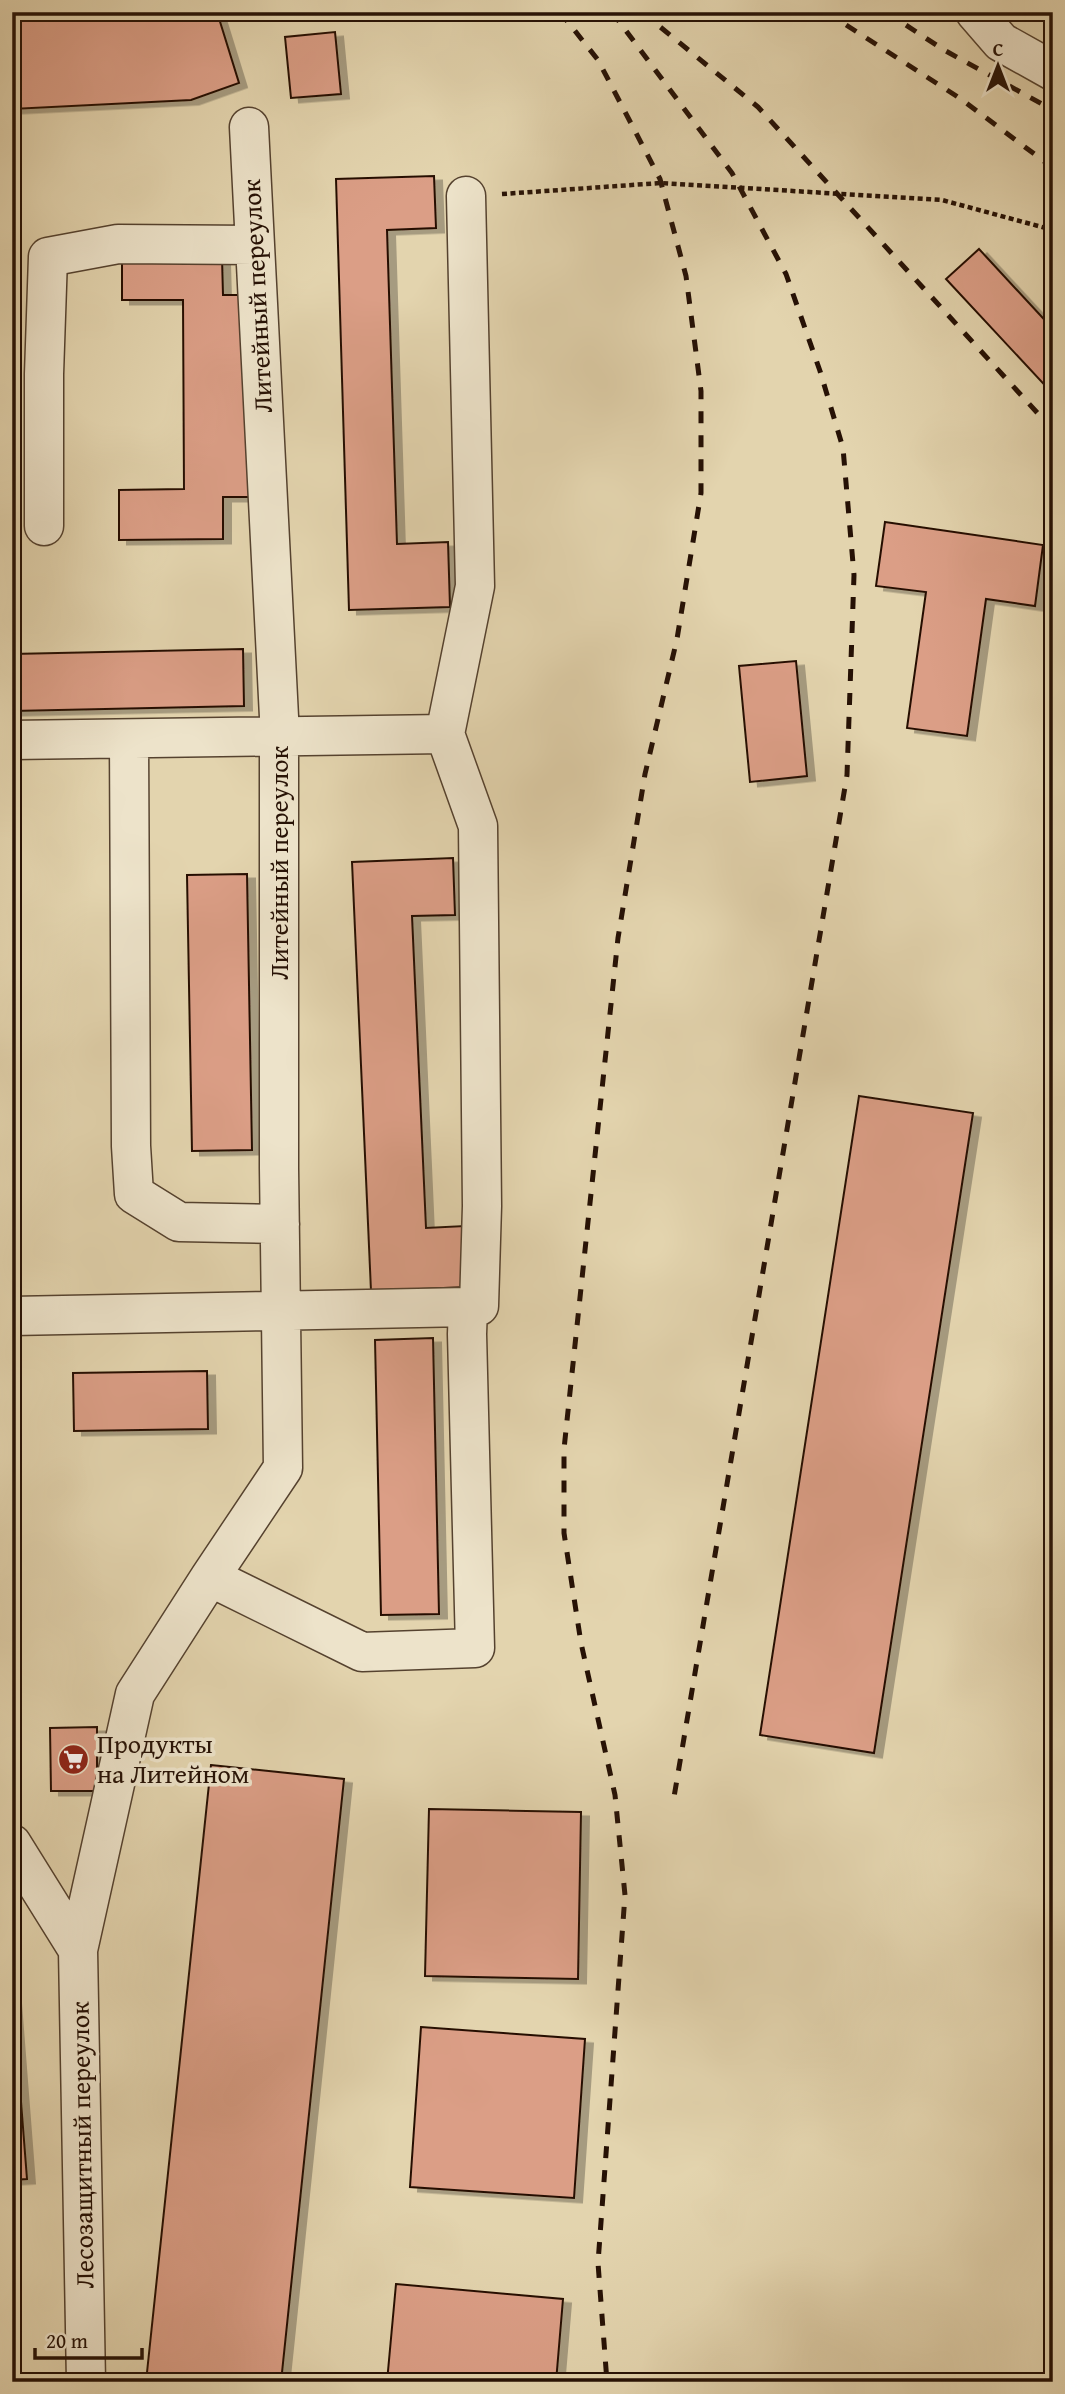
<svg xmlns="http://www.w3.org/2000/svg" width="1065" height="2394" font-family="'Gentium Book Plus',serif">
<defs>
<filter id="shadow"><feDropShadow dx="8" dy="4.5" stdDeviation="0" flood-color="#0004"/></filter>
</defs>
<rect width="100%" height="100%" fill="#e3d4ae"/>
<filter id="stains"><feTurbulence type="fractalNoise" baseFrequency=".00286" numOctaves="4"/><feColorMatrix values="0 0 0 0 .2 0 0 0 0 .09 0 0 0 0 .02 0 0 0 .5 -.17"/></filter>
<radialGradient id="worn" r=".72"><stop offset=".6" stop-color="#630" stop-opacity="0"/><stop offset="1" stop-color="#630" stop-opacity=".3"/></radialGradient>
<path fill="#db9e86" stroke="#261105" stroke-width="2" filter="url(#shadow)" d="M 66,12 L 217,12 L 239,83 L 191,100 L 12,109 L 12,17 Z
M 335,32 L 341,94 L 291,98 L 285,37 Z
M 434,176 L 436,228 L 387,230 L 397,544 L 448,542 L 450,607 L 349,610 L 336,179 Z
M 979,249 L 1053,329 L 1053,394 L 946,279 Z
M 222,258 L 223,295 L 248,295 L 249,497 L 223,497 L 223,539 L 119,540 L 119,490 L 184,489 L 183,300 L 122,300 L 122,259 Z
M 885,522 L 1043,545 L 1035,606 L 986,599 L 967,736 L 907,728 L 926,592 L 876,586 Z
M 243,649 L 244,706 L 12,711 L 12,654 Z
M 796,661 L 807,776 L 750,782 L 739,666 Z
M 453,858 L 455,915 L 412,916 L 426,1228 L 465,1226 L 468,1287 L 371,1291 L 352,862 Z
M 247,874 L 252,1150 L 192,1151 L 187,875 Z
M 859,1096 L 973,1113 L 874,1753 L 760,1735 Z
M 433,1338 L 439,1614 L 381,1615 L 375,1340 Z
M 207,1371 L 208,1429 L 74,1431 L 73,1373 Z
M 97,1727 L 97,1791 L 51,1791 L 50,1728 Z
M 211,1765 L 344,1779 L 281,2382 L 146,2382 Z
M 429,1809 L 581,1812 L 578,1979 L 425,1976 Z
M 12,1986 L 27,2179 L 12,2180 Z
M 421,2027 L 585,2039 L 574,2198 L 410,2187 Z
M 396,2284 L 563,2299 L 556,2382 L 387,2382 Z"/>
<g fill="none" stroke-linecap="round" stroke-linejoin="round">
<defs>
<path id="minor" d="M 975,12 L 1001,42 L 1053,71
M 44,526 L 44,374 L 48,257 L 118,244 L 255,245
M 445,734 L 478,826 L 482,1206 L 479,1306 L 468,1307
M 129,739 L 131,1146 L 134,1194 L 179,1222 L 280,1224
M 12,740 L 445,734 L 475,586 L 466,196
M 12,1316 L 468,1307 L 467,1334 L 475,1648 L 362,1652 L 210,1577
M 12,1844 L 78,1950
M 86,2382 L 78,1950 L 135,1694 L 210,1577 L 283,1468 L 279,1168 L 279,717 L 249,127"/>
</defs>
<use href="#minor" stroke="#55422f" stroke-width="41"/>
<path stroke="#261105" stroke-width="4.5" stroke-dasharray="5 3.5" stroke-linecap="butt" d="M 502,194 L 661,183 L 942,200 L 1053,230"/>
<use href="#minor" stroke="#ede3ca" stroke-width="38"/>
<path stroke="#261105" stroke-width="5" stroke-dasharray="12 12" stroke-linecap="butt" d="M 560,12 L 598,60 L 660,179 L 686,276 L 701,391 L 701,493 L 677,639 L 645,774 L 618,938 L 564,1449 L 564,1533 L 581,1643 L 615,1795 L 625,1895 L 598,2263 L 607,2382
M 612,12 L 732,173 L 786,274 L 820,371 L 843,448 L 854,575 L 847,775 L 673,1803
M 642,12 L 758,107 L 1053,430
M 826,12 L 961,99 L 1053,168
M 886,12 L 944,50 L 1053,110"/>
</g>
<defs>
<symbol id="supermarket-disc" viewBox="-11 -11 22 22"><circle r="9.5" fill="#8f2418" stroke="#ede3ca"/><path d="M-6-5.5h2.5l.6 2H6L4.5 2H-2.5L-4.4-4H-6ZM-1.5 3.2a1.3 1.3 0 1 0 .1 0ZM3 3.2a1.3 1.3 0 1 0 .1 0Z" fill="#fff"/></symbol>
</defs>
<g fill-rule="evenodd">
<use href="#supermarket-disc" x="56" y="1742" width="35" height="35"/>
</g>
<g text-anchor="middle" stroke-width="7" stroke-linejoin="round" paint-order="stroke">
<g font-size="26" fill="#261105" stroke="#ede3ca">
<text transform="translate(257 296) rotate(-93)" y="9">Литейный переулок</text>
<text transform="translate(279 863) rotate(-90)" y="9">Литейный переулок</text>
<text transform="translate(82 2145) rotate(-91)" y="9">Лесозащитный переулок</text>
</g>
<g font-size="26" fill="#261105" stroke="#ede3ca" text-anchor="start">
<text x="97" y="1753">Продукты<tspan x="97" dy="30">на Литейном</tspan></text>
</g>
</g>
<rect width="1065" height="2394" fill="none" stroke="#e3d4ae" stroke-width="42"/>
<rect x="14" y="14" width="1037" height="2366" fill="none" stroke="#261105" stroke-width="3.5"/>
<rect x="21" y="21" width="1023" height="2352" fill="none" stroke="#261105" stroke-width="2"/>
<g transform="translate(998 66)" stroke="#ede3ca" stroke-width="5" paint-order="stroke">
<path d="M0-5L12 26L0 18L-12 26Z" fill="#261105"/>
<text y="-10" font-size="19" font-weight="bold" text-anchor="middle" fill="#261105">С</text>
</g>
<path d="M35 2348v10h107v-10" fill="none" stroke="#261105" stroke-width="3.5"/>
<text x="46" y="2348" font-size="21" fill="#261105" stroke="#ede3ca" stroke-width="5" paint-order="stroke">20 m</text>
<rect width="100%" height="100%" filter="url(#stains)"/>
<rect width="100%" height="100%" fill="url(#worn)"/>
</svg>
